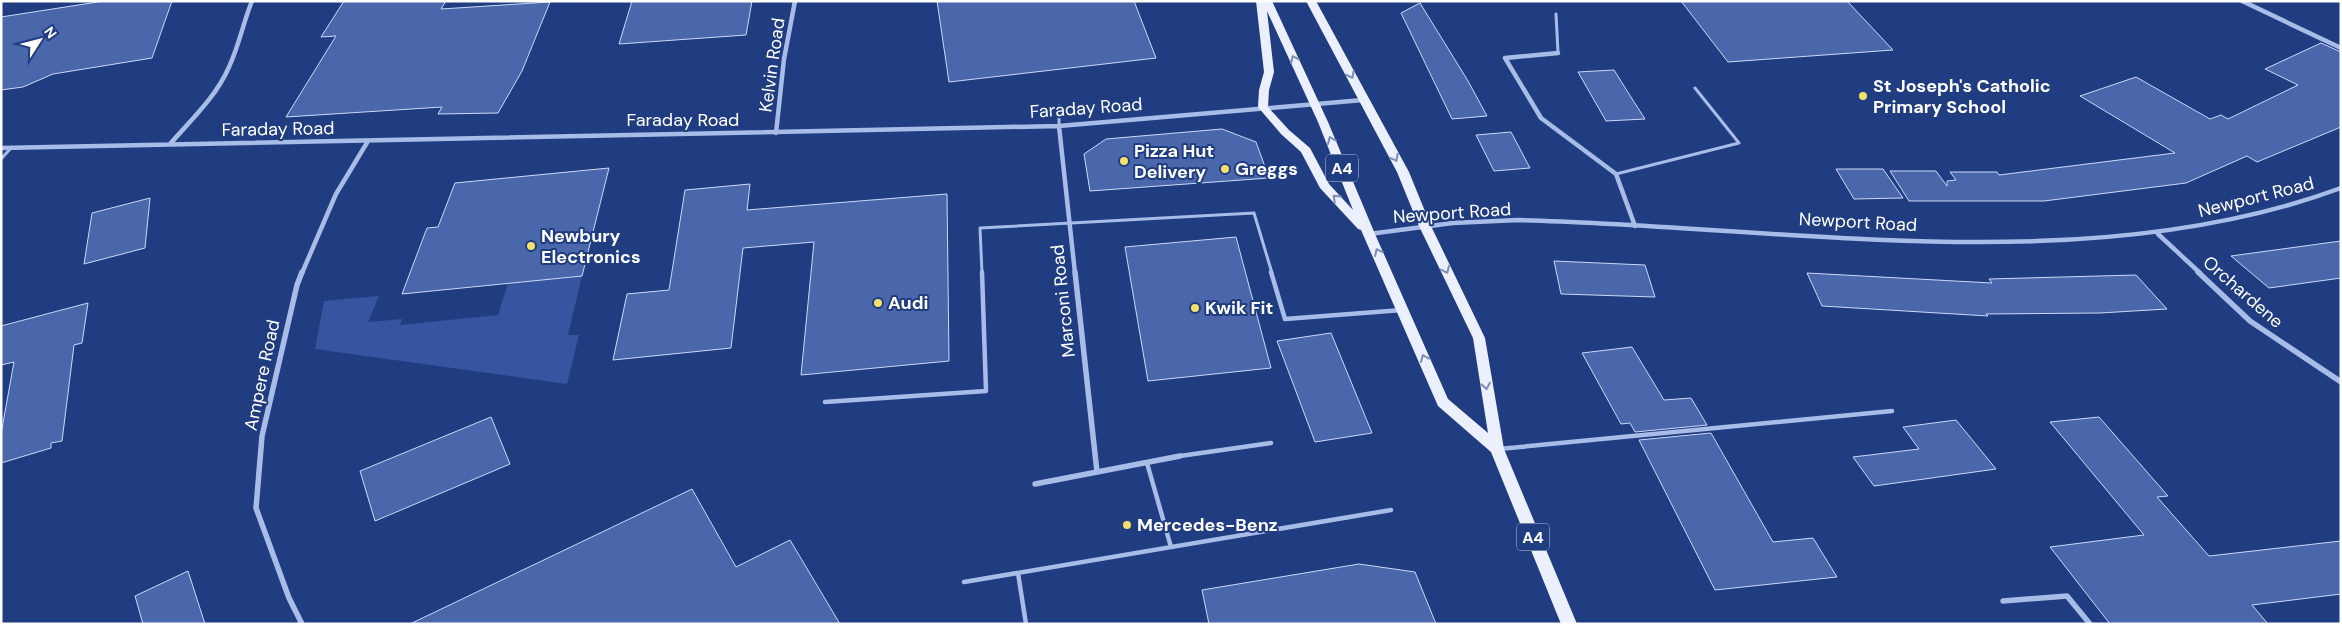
<svg xmlns="http://www.w3.org/2000/svg" width="2342" height="625" font-family="'DM Sans',sans-serif">
<rect width="100%" height="100%" fill="#213d82"/>
<path fill="#3555a0" d="M 582,276 L 568,335 L 579,335 L 567,384 L 315,349 L 324,301 L 379,296 L 368,322 L 402,319 L 400,325 L 498,315 L 508,283 Z"/>
<path fill="#4a67ab" stroke="#ccd9f6" d="M 104,1 L 172,1 L 152,58 L 53,74 L 23,87 L 1,90 L 1,17 Z
M 344,1 L 446,1 L 441,9 L 550,2 L 522,71 L 498,113 L 438,114 L 442,107 L 286,117 L 336,36 L 321,37 Z
M 632,1 L 752,1 L 746,35 L 619,44 Z
M 937,1 L 1134,1 L 1156,58 L 949,82 Z
M 1681,1 L 1847,1 L 1893,50 L 1728,62 Z
M 1420,3 L 1468,81 L 1487,116 L 1452,119 L 1401,13 Z
M 2321,43 L 2341,52 L 2341,127 L 2257,162 L 2247,156 L 2186,183 L 2044,201 L 1909,201 L 1890,171 L 1936,171 L 1947,186 L 1947,181 L 1956,180 L 1950,172 L 1997,172 L 1999,175 L 2175,153 L 2080,96 L 2136,77 L 2210,119 L 2221,115 L 2228,119 L 2298,85 L 2265,69 Z
M 1614,70 L 1629,94 L 1645,119 L 1606,121 L 1578,72 Z
M 1222,129 L 1256,142 L 1269,178 L 1090,191 L 1084,154 L 1106,139 Z
M 1511,132 L 1530,168 L 1494,171 L 1476,135 Z
M 609,168 L 582,276 L 402,294 L 427,228 L 438,227 L 455,183 Z
M 1836,169 L 1883,169 L 1903,198 L 1854,199 Z
M 750,184 L 747,210 L 947,194 L 949,361 L 801,375 L 814,242 L 743,248 L 731,348 L 613,360 L 627,294 L 669,290 L 685,190 Z
M 150,198 L 145,248 L 84,264 L 92,213 Z
M 1236,237 L 1271,368 L 1148,381 L 1125,247 Z
M 2341,241 L 2341,278 L 2269,288 L 2231,256 Z
M 1554,261 L 1645,265 L 1655,297 L 1561,294 Z
M 1807,273 L 1992,283 L 1989,279 L 2136,275 L 2167,309 L 2100,313 L 1986,314 L 1988,316 L 1822,306 Z
M 88,303 L 82,343 L 74,345 L 62,441 L 51,443 L 51,448 L 1,463 L 1,434 L 14,362 L 1,365 L 1,326 Z
M 1331,333 L 1372,433 L 1315,442 L 1277,341 Z
M 1632,347 L 1664,400 L 1691,398 L 1707,425 L 1635,432 L 1630,423 L 1621,424 L 1582,353 Z
M 491,417 L 510,464 L 375,521 L 360,471 Z
M 2099,417 L 2168,496 L 2157,497 L 2209,556 L 2341,541 L 2341,594 L 2252,605 L 2268,624 L 2110,624 L 2050,547 L 2144,535 L 2050,422 Z
M 1956,420 L 1996,469 L 1874,486 L 1853,457 L 1919,449 L 1903,427 Z
M 1711,433 L 1773,542 L 1813,538 L 1837,577 L 1715,590 L 1639,440 Z
M 692,489 L 736,567 L 790,540 L 840,624 L 410,624 Z
M 1359,564 L 1415,572 L 1436,624 L 1209,624 L 1202,590 Z
M 188,571 L 205,624 L 143,624 L 135,596 Z"/>
<g fill="none" stroke-linecap="round" stroke-linejoin="round">
<path stroke="#a8bce8" stroke-width="3" d="M 1556,14 L 1558,53
M 1059,106 L 1059,126
M 1,159 L 12,147
M 1616,174 L 1739,143 L 1695,88
M 982,273 L 980,228 L 1254,213 L 1272,273"/>
<path stroke="#a8bce8" stroke-width="4.5" d="M 1271,272 L 1285,319 L 1402,310
M 825,402 L 986,391 L 982,272
M 1499,449 L 1892,411
M 1180,456 L 1271,443
M 1147,463 L 1171,547
M 1018,573 L 1026,624
M 964,582 L 1391,510"/>
<path stroke="#a8bce8" stroke-width="4.5" d="M 2242,1 L 2341,48
M 1558,53 L 1505,58 L 1541,118 L 1616,174 L 1635,226
M 1059,126 L 1075,273
M 776,133 L 784,59 L 795,1
M 170,144 C 191,120 216,97 229,67 C 239,46 243,23 252,1
M 1,148 L 1059,126 L 1363,100
M 1369,234 L 1453,223 L 1518,220 C 1783,226 2087,282 2341,188
M 2158,234 L 2200,273
M 302,273 L 336,194 L 368,141"/>
<path stroke="#a8bce8" stroke-width="5.5" d="M 1075,272 L 1097,472
M 2198,272 L 2250,321 L 2341,382
M 1035,484 L 1180,456
M 2003,601 L 2067,596 L 2090,624
M 302,624 L 289,598 L 256,508 L 262,436 L 297,285 L 302,272"/>
<path fill="#ebeffe" fill-rule="evenodd" d="M 1256,1 L 1272,1 L 1328,122 L 1375,234 L 1448,399 L 1488,433 L 1473,338 L 1419,226 L 1397,172 L 1306,1 L 1316,1 L 1409,172 L 1431,226 L 1485,338 L 1504,449 L 1577,624 L 1561,624 L 1491,452 L 1438,406 L 1361,230 L 1358,229 L 1320,188 L 1301,152 L 1281,134 L 1258,107 L 1259,90 L 1264,72 ZM 1267,11 L 1318,122 L 1353,210 L 1329,184 L 1310,148 L 1289,130 L 1268,107 L 1269,90 L 1274,72 Z"/>
</g>
<defs><path id="oneway-chevron" d="M-2-3.5L2.5 0L-2 3.5" fill="none" stroke-width="1.6" stroke-linecap="round" stroke-linejoin="round" transform="scale(1.25)"/></defs>
<g stroke="#7c8dba">
<use href="#oneway-chevron" transform="translate(1294 59) rotate(-115)"/>
<use href="#oneway-chevron" transform="translate(1351 75) rotate(63)"/>
<use href="#oneway-chevron" transform="translate(1331 140) rotate(-113)"/>
<use href="#oneway-chevron" transform="translate(1395 158) rotate(61)"/>
<use href="#oneway-chevron" transform="translate(1336 198) rotate(-136)"/>
<use href="#oneway-chevron" transform="translate(1378 252) rotate(-115)"/>
<use href="#oneway-chevron" transform="translate(1446 270) rotate(65)"/>
<use href="#oneway-chevron" transform="translate(1424 358) rotate(-113)"/>
<use href="#oneway-chevron" transform="translate(1486 386) rotate(81)"/>
</g>
<g fill="#f4e16a" stroke="#213d82" stroke-width="2">
<circle cx="1863" cy="96" r="5"/>
<circle cx="1124" cy="161" r="5"/>
<circle cx="1225" cy="169" r="5"/>
<circle cx="531" cy="246" r="5"/>
<circle cx="878" cy="303" r="5"/>
<circle cx="1195" cy="308" r="5"/>
<circle cx="1127" cy="525" r="5"/>
</g>
<g text-anchor="middle" stroke-width="4" stroke-linejoin="round" paint-order="stroke">
<g fill="#213d82" stroke="#bcc5da" stroke-width="1">
<rect x="1326" y="154.5" width="32" height="27" rx="4"/>
<rect x="1517" y="523.5" width="32" height="27" rx="4"/>
</g>
<g font-size="16" font-weight="bold" fill="#fff">
<text x="1342" y="174">A4</text>
<text x="1533" y="543">A4</text>
</g>
<g font-size="18" fill="#fff" stroke="#213d82">
<text transform="translate(772 65) rotate(-82)" y="6">Kelvin Road</text>
<text transform="translate(1086 108) rotate(-4)" y="6">Faraday Road</text>
<text x="683" y="126">Faraday Road</text>
<text transform="translate(278 129) rotate(-1)" y="6">Faraday Road</text>
<text transform="translate(2256 197) rotate(-14)" y="6">Newport Road</text>
<text transform="translate(1452 213) rotate(-4)" y="6">Newport Road</text>
<text transform="translate(1858 222) rotate(3)" y="6">Newport Road</text>
<text transform="translate(2243 292) rotate(41)" y="6">Orchardene</text>
<text transform="translate(1063 301) rotate(-96)" y="6">Marconi Road</text>
<text transform="translate(262 375) rotate(-78)" y="6">Ampere Road</text>
</g>
<g font-size="18" font-weight="bold" fill="#fff" stroke="#213d82" text-anchor="start">
<text x="1873" y="92">St Joseph's Catholic<tspan x="1873" dy="21">Primary School</tspan></text>
<text x="1134" y="157">Pizza Hut<tspan x="1134" dy="21">Delivery</tspan></text>
<text x="1235" y="175">Greggs</text>
<text x="541" y="242">Newbury<tspan x="541" dy="21">Electronics</tspan></text>
<text x="888" y="309">Audi</text>
<text x="1205" y="314">Kwik Fit</text>
<text x="1137" y="531">Mercedes-Benz</text>
</g>
</g>
<rect width="2342" height="625" fill="none" stroke="#ffffff" stroke-width="5"/>
<g transform="translate(40 40) rotate(54)" stroke="#213d82" stroke-width="4" paint-order="stroke">
<path d="M0-4L9 19L0 12L-9 19Z" fill="#ffffff"/>
<text y="-8" font-size="14" font-weight="bold" text-anchor="middle" fill="#ffffff">N</text>
</g>
</svg>
